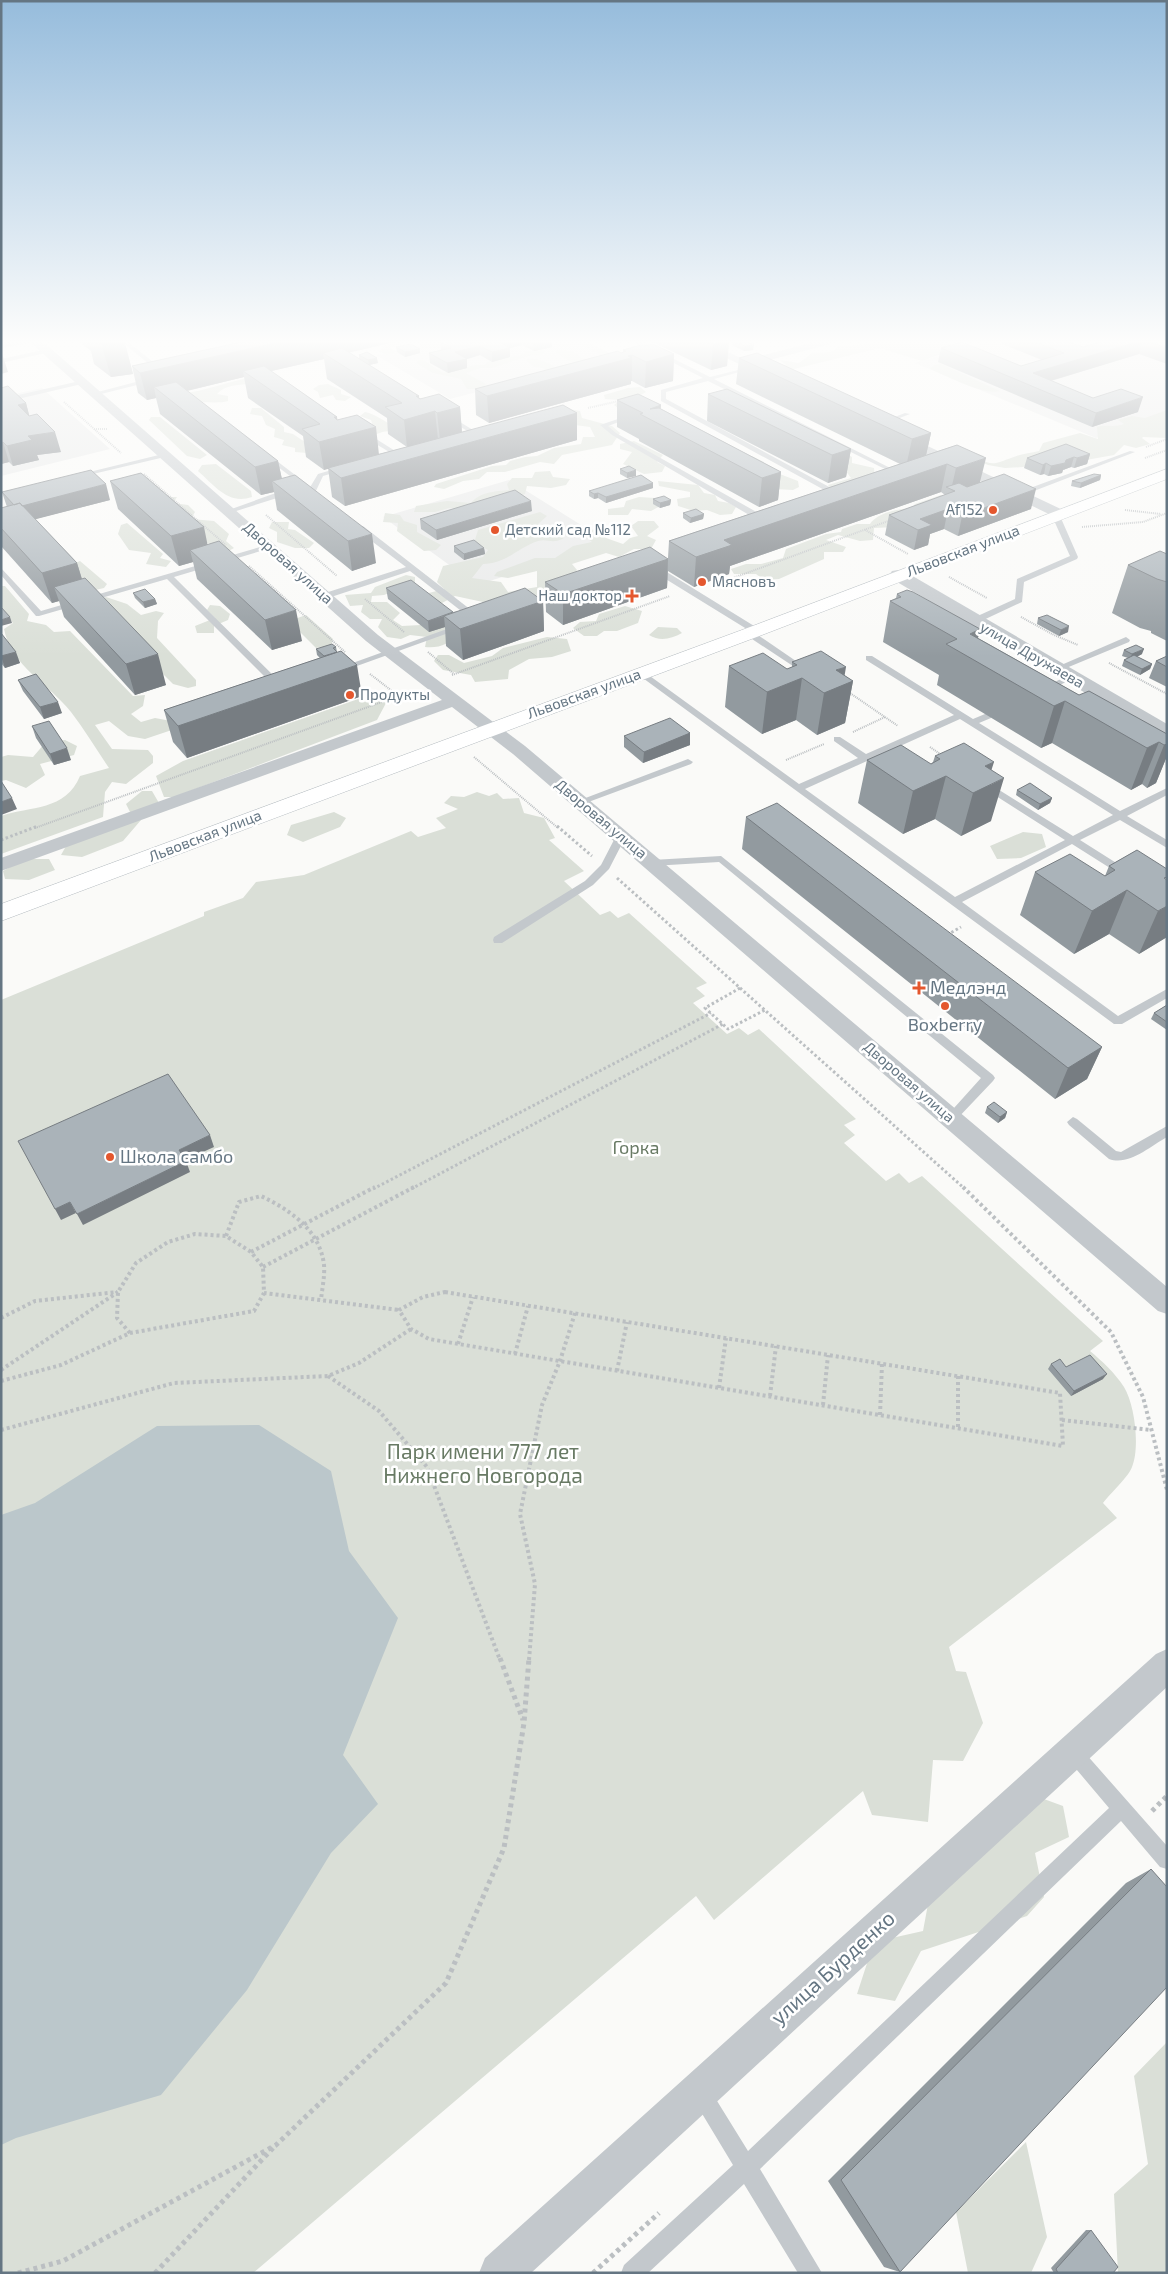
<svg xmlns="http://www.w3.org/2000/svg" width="1168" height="2274" font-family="'Exo 2',sans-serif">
<rect width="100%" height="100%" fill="#fafaf8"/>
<path fill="#e8e9e9" d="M 442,339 L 573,339 L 609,357 L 450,399 L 376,355 Z
M 999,339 L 1167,339 L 1167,413 L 1096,438 L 915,363 Z
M 42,388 L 110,449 L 1,476 L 1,397 Z
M 509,480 L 610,543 L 477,585 L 383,517 Z"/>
<path fill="#dadfd7" d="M 410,339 L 460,339 C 451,348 434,350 422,348 L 418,343 L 396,345 L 390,348 L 396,351 C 390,356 385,355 379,351 L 385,345 Z
M 566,339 L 582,339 L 612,354 L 550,379 L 543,368 L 534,367 L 526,360 C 534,356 548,362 555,367 L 573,363 L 556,353 L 557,350 C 567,349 576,352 583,359 L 598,358 L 599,354 L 579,343 L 566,347 L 556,346 L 555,342 Z
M 868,339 L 943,339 L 950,341 L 947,352 L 922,361 L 880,348 L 790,370 L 780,367 L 786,365 L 780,360 L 799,363 L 812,353 L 831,352 L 839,346 L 872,344 Z
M 540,349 L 545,350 L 543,354 L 529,356 L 492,368 L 481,368 L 466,373 L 486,384 L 483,389 L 467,389 L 461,379 L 433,373 L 416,363 L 418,360 L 423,360 L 443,373 L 475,365 L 485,365 L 487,362 L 521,355 L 525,352 Z
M 941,364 L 1000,391 C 984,396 947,376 930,369 L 934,365 Z
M 256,376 L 249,384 C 237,385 225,385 217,394 L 228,396 L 228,401 C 218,404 204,401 192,403 L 180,394 C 205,391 231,381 256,376 Z
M 328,384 L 341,390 L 341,394 L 351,397 L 345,401 L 336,400 L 333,395 L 320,398 L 318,392 L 313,389 L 319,385 Z
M 640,387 L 646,392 L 618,408 L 614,405 L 620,400 L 605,399 L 604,395 L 628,388 Z
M 252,408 L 261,408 L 284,427 L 284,432 L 293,434 L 314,448 L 307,453 L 295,452 L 295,448 L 282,445 L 284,440 L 274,437 L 275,429 L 266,425 L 262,416 L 250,414 Z
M 563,408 L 580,411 L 582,418 L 612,426 L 620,433 L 612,445 L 562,455 L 554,464 L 540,462 L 505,472 L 487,472 L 479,479 L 463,481 L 444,489 L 434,487 L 436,484 L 492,466 L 506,465 L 510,461 L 525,457 L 537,456 L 554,448 L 581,444 L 583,437 L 595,437 L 590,427 L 575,425 Z
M 1167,410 L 1167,438 L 1143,437 L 1142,438 L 1150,444 L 1136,448 L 1124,445 L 1114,455 L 1086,460 L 1063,453 L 1023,467 L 1005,468 L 988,465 L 969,457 L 969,451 L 984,456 L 980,459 C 993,467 999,462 1011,458 C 1020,454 1030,453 1039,451 L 1043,443 L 1080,433 L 1098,439 L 1097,427 C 1106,424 1114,428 1124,424 L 1118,420 L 1132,416 L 1145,418 Z
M 365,412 C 376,414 384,422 395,426 L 392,431 C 381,431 378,434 369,437 C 357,440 348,438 337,436 L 373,426 L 371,420 L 360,416 Z
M 151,417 L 160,417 L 207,455 L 200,459 L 187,456 L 149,420 Z
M 822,439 L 852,457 L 852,463 L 874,468 L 875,479 L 831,489 L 828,485 L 851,478 Z
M 634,441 L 663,455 L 657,462 L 665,466 L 662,472 L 644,474 L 623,464 L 632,452 L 620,449 L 620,444 Z
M 752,456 L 764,462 L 764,468 L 798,481 L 799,487 L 793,490 L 775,489 L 741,457 Z
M 216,464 L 251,491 L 252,497 C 228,505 215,486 198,471 L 202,465 Z
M 550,471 L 553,477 L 570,479 L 566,485 L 551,488 L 527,486 L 525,494 L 469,510 L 449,508 L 435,512 L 414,512 L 416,506 L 447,501 L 471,503 C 480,492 496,491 509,490 L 507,484 L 512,478 L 532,478 L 535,472 Z
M 658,481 L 698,485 L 704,493 L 715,495 L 718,501 L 729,503 L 736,507 L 732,514 L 720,515 L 707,510 L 694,511 L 678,506 L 677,499 L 690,497 L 690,492 L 659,486 Z
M 941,495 L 956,497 L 896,527 L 874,528 L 873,540 L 860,541 L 838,535 L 826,540 L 846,547 L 843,552 L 824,552 L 824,559 L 779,579 L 764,580 L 756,574 L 734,574 L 731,569 L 746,564 L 761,564 L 783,558 L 786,549 L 826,534 L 841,532 L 842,529 L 857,524 L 870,524 C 878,512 899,509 912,508 L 915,504 Z
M 159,497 L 177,497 L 173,503 L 188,505 L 195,512 L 191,519 L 214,521 L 229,534 L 226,541 L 234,548 L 223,554 L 215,544 L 206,543 Z
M 639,497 L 655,498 L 662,505 L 651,511 L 632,509 L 628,515 L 608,515 L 608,509 L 624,507 L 626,501 Z
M 540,512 L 547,516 L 538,524 L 550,526 L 564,538 C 552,545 548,538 538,541 C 517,548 506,564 483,564 L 472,578 L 501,582 L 508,592 L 537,587 L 537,571 L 508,578 L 494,576 L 497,572 L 535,558 L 555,558 L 573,546 L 592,542 L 583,535 L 583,529 L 599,530 L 606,538 L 623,544 L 630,538 L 638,536 L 631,526 L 638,521 L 654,521 L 659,527 L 647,536 L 656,540 L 651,549 L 634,549 L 619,557 L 606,553 L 572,564 L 577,570 L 566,590 L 546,591 L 522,603 L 483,611 L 483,602 L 455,596 L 442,603 L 428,599 L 429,593 L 444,589 L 437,582 L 443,566 L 483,557 L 488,550 L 474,543 L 478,530 Z
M 385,513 L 400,515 L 404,521 L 417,525 L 417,532 L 441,545 L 436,550 L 424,551 L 397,531 L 398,523 L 383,522 Z
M 272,522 L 289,522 L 288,529 L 295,530 L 314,543 L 309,548 L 295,548 L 277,542 L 277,532 L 269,528 Z
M 127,523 L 163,554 L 160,558 L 171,561 L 166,567 L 146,564 L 151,553 L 129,550 L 118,534 L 121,525 Z
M 80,561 L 107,584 L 104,588 L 91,591 L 68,566 Z
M 406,575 L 415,577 L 415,583 L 384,595 L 372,596 L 371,602 L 387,602 L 400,613 L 393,620 L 402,626 L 439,624 L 458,631 C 450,645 440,648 425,647 L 427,637 L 410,635 L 401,639 L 387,637 L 378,627 L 382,619 L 370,619 L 361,612 L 363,605 L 350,606 L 345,595 L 371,593 L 375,587 Z
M 1,586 L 5,586 L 29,614 L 27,621 L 46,625 L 54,632 L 70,631 L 133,696 L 145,695 L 143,706 L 131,714 L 141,722 L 155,718 L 171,721 L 318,681 L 145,739 L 128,736 L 109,721 L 95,725 L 112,749 L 148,750 L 153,756 L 153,763 L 126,784 L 112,782 L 105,792 L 103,817 L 1,854 L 1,816 C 30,806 66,811 80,776 L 109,768 C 96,749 85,730 71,712 C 50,685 11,666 4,629 L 13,623 L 1,608 Z
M 106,597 L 127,604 L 141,615 L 156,611 L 164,613 L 158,621 L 157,638 L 196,680 L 196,686 L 188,688 L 173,684 L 108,619 L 99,599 Z
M 210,605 L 220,606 L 230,614 L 228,620 L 214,626 L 214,633 L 197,633 L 195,626 L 215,618 L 207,610 Z
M 625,606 L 642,611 L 638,623 L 617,631 L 604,631 L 597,636 L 584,636 L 573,628 L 580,622 L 596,621 L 599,614 Z
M 306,615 L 333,639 L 331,646 L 316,648 L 289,621 Z
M 658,627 L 677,628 L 682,633 C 671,639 660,642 649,635 Z
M 547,637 L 567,639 L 571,651 L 552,657 L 529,659 L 509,670 L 508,679 L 475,682 L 471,675 L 443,670 L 434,661 L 438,655 L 449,655 L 464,663 L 492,656 L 503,648 Z
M 379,697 L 386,703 L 377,720 L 174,797 L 164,797 L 156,776 L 183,761 L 361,698 Z
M 65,740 L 77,746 L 74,755 L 40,764 L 45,775 L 26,788 L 6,780 L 1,781 L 1,757 L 8,755 L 33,757 L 45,743 Z
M 142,791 L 152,791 L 159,803 L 138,812 L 141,820 L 123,841 L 82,857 L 61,855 L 70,839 L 130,812 L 126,804 Z
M 477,792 L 489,796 L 497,793 L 503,799 L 519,798 L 524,813 L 544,818 L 555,838 L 549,840 L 584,871 L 564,881 L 600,915 L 610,911 L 618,918 L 629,913 L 707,983 L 696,988 L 705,996 L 693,1003 L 727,1034 L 739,1028 L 748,1035 L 759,1029 L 856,1119 L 844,1125 L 855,1135 L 844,1143 L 886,1181 L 899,1173 L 909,1183 L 922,1176 L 1103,1341 L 1090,1351 C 1102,1361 1115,1373 1124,1387 C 1135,1405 1140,1448 1132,1467 C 1129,1476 1110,1494 1103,1503 L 1117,1518 L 949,1647 L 956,1671 L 966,1672 L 983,1723 L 963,1761 L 933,1760 L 928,1822 L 872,1815 L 863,1791 L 714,1920 L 696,1896 L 253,2273 L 1,2273 L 1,1000 L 204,916 L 204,912 L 243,898 L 256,882 L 304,875 L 411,831 L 418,837 L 446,828 L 436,818 L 458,809 L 444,803 L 451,796 L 464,797 Z
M 334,812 L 346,818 L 340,827 L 303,842 L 287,835 L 291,825 Z
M 1023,832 L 1042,834 L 1046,847 L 1021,858 L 997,859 L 990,846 Z
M 25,859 L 49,859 L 55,870 L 29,880 L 5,879 L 3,871 Z
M 1033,1795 L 1063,1806 L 1069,1837 L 1035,1853 L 1044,1897 L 1027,1916 L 921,1951 L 895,2001 L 857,1994 L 874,1942 L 923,1931 L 931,1888 Z
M 1167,2042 L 1167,2273 L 1118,2273 L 1114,2194 L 1148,2164 L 1134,2076 Z
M 1026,2142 L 1047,2237 L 1031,2273 L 968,2273 L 956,2212 Z"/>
<path fill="#bbc7cb" d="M 259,1425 L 331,1471 L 349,1551 L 398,1618 L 343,1755 L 378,1804 L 331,1853 L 247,1990 L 161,2095 L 16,2138 L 1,2145 L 1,1515 L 35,1503 L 157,1426 Z"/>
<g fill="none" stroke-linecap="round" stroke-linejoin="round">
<defs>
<path id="secondary" d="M 1167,469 L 1167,479 L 762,635 L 1,921 L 1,904 L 750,627 Z"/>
</defs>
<use href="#secondary" stroke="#b3babf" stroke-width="1"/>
<path stroke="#bbbfc2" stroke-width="2" stroke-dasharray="1 1" stroke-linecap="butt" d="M 744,339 L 754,344
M 60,341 L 69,339
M 64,402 L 121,453
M 588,408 L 619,401
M 94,429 L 107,429
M 1146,447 L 1167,439
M 1145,458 L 1167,450
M 144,474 L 226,545
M 1125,510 L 1161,514
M 266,515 L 337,576
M 1082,527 L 1143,522 L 1167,513
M 865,530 L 908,554
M 249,566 L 345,652
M 949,577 L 987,598
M 714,585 L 891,520
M 365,599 L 404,632
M 1021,617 L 1054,635 L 1078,645
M 428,652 L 454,674
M 1109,663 L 1167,694
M 370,674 L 405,701
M 452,675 L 670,596
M 847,691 L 898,726
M 853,732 L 885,717
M 930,747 L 943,756
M 474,757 L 558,828
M 786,760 L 824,744
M 35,828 L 412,691"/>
<path stroke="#bbbfc2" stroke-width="3" stroke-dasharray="2.5 2.5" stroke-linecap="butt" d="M 557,826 L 592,856
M 1,840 L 38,826
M 617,878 L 965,1189
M 947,935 L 961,927
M 740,988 L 705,1008 L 728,1029 L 765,1010
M 373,1189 L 711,1013
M 411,1189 L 723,1024"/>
<path stroke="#bbbfc2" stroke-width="4" stroke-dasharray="3 3" stroke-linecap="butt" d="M 963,1187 L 1111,1332 L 1143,1397 L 1167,1490
M 226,1236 L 239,1202 L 261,1196 C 290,1210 320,1230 324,1265 C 325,1276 322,1289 321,1300
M 251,1252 L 375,1187
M 263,1267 L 414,1187
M 445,1292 L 1060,1393 L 1063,1446 L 429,1339 L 411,1329 L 399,1310 L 423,1297 Z
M 1,1318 L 35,1301 L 117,1292
M 130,1333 L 117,1318 L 118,1292 L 136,1263 L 168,1242 L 195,1234 L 226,1236 L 251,1252 L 263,1267 L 264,1293 L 399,1310
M 458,1344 L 473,1297
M 515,1354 L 528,1306
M 1,1370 L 118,1292
M 617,1371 L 627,1322
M 328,1376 L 379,1411 L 427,1467 L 500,1660
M 958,1376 L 958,1428
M 1,1381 L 61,1365 L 130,1333 L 254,1311 L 264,1293
M 719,1388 L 726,1338
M 770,1396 L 776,1346
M 823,1405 L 828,1355
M 880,1415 L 882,1364
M 1062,1420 L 1151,1430
M 1,1430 L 174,1383 L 328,1376 L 359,1363 L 411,1329
M 529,1660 L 535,1584 L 520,1514 L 542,1405 L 560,1361 L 575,1313"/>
<path stroke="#bbbfc2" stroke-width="5" stroke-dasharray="4 4" stroke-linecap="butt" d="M 500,1658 L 523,1720
M 1152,1811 L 1167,1796
M 18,2273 L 63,2261 L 276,2145 L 446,1983 L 504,1848 L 524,1723 L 529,1658
M 155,2273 L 273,2148
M 593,2273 L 659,2213"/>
<path fill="#c3c8cc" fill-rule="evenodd" d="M 224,339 L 231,339 L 250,353 L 245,354 Z
M 627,339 L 634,339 L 710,377 L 754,366 L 754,368 L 714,379 L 906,476 L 901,477 L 708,381 L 666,392 L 666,399 L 846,496 L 839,498 L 661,401 L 661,390 L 703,378 Z
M 122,340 L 126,340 L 164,371 L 164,373 L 160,373 L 122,342 Z
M 48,349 L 50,352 L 1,363 L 1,359 Z
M 151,378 L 153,381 L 97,395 L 94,393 Z
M 84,380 L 86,383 L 1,403 L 1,399 Z
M 905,413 L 910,414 L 884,424 L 879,423 Z
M 630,415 L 635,416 L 608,426 L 616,433 L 769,519 L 769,523 L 763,523 L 612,435 L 600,425 Z
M 446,416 L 450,416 L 478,433 L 462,437 L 462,435 L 469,432 L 446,418 Z
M 361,435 L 373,437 L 408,459 L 403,460 L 369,440 L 359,438 L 359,436 Z
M 1130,451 L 1135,452 L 1021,496 L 1014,494 Z
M 167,453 L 169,454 L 169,456 L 76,478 L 73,476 Z
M 265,455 L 269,455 L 307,484 L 307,486 L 303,486 L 265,457 Z
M 345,466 L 348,468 L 347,469 L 323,476 L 315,493 L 277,498 L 230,513 L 226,511 L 273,494 L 309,489 L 318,474 Z
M 1056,514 L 1060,516 L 1078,557 L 1077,559 L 1024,582 L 1022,602 L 977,623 L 971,623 L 971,619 L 1015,599 L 1017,579 L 1070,556 L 1052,516 Z
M 357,526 L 363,526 L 480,617 L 480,621 L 474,621 L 410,571 L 328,598 L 322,598 L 322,594 L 406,567 L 357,530 Z
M 267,545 L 274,547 L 174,577 L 283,685 L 284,687 L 280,690 L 277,689 L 167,579 L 39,616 L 36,616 L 1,575 L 1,568 L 41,611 Z
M 651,566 L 657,566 L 759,629 L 759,633 L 755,633 L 809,670 L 802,672 L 746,635 L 746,631 L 750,631 L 651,570 Z
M 458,625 L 465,627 L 343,671 L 336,669 Z
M 1126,637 L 1130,640 L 1129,642 L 1059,671 L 1052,669 Z
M 866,656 L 872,656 L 973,719 L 985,714 L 991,714 L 991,718 L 979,723 L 1120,811 L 1167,788 L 1167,795 L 1127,816 L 1167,840 L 1167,848 L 1120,820 L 1080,840 L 1129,871 L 1129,875 L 1121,875 L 1072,844 L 962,902 L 1118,1016 L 1167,989 L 1167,998 L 1122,1024 L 1114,1024 L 636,673 L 643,671 L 799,784 L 858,758 L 834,741 L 834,737 L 840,737 L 866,754 L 954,715 L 866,660 ZM 960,719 L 1113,815 L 1073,836 L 988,783 L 982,783 L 982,787 L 1065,840 L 955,897 L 805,789 Z
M 1068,675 L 1075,677 L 1047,692 L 1040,690 Z
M 688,759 L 693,762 L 691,764 L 583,804 L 577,804 L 575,802 Z
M 621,833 L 626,836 L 609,869 L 593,885 L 502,943 L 494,943 L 493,940 L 494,937 L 585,881 L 601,865 L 616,836 Z
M 721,856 L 993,1075 L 995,1078 L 993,1081 L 955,1121 L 951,1123 L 945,1118 L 981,1078 L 719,862 L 652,866 L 647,863 L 652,860 Z
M 1073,1117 L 1077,1119 L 1116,1151 L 1121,1152 L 1167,1126 L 1167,1137 C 1149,1147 1129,1166 1109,1159 L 1069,1125 L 1067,1122 Z
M 1072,1742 L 1078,1745 L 1167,1846 L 1167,1869 L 1160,1867 L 1121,1821 L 760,2169 L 822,2273 L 798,2273 L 744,2184 L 648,2273 L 621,2273 L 624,2265 L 733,2165 L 695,2102 L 692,2095 L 695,2088 L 702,2085 L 709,2088 L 748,2151 L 1109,1808 L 1066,1757 L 1063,1751 L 1066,1745 Z"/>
<path fill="#c3c8cc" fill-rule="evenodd" d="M 16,339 L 40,339 L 378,635 L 525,746 L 1167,1287 L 1167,1314 L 1158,1311 L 513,754 L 452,707 L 1,871 L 1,858 L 442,700 L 366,641 L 31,343 L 1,348 L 1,342 Z
M 687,339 L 701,339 L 745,360 L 826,339 L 844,339 L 842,341 L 754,364 L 772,374 L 766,377 Z
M 898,432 L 1065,511 L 1067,514 L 1060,518 L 1055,517 L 894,439 L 892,436 L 894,433 Z
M 1167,1649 L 1167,1687 L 531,2273 L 479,2273 L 485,2258 L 1156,1654 Z"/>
<path fill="#c3c8cc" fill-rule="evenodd" d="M 898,570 L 904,571 L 1167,724 L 1167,739 L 1160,737 L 892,579 L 889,575 L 892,571 Z"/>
<use href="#secondary" fill="#fff" fill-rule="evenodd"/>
</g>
<path fill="#929a9f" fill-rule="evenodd" d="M 80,339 L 124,339 L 133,374 L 111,377 L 94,364 L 91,351 L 82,344 Z
M 243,339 L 408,339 L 349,352 L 359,359 L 359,355 L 378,363 L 369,365 L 419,396 L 419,398 L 460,407 L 462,432 L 577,413 L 577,440 L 345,506 L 332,497 L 328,468 L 324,470 L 306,457 L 303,436 L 248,398 L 244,377 L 187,391 L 278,461 L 282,479 L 376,563 L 352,571 L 277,510 L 274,492 L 261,495 L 160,414 L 156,398 L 147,400 L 138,393 L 132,366 L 246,341 ZM 324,359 L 327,379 L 387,418 L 388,434 L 407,447 L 379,454 L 337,420 L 337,417 L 271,371 Z
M 482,339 L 552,339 L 552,347 L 534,351 L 522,345 L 510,348 L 510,357 L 492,362 L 480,355 L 467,359 L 467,368 L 448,373 L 430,363 L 429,353 L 441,350 L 440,341 L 471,343 L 482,340 Z
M 646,339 L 726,339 L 729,340 L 727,366 L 711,370 Z
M 1003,339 L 1061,339 L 1083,347 L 1101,342 L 1093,339 L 1167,339 L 1167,364 L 1139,354 L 1051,381 L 1093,398 L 1138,412 L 1092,427 L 938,362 L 941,348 L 1021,366 L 1042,360 L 1002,344 Z
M 733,341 L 753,350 L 744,351 L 732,345 Z
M 644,346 L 674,354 L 673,381 L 645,388 L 632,381 L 631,381 L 631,384 L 489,423 L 476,415 L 475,389 L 621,353 L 623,352 L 623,350 Z
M 396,347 L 420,353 L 405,357 L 397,352 Z
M 739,358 L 931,433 L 926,455 L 957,445 L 980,482 L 1031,509 L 958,536 L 944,529 L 930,534 L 928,545 L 914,550 L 885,535 L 889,515 L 945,495 L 941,492 L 730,566 L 729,574 L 694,587 L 668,571 L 667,588 L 563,625 L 546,612 L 545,582 L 668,558 L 669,541 L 900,464 L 736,384 Z
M 1,388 L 26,403 L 29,416 L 61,452 L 37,455 L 39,460 L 13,466 L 9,462 L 1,464 Z
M 708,394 L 851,449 L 846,477 L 828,483 L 707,421 Z
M 617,400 L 661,409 L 781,472 L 778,500 L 759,507 L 639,441 L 639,439 L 617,427 Z
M 1090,454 L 1087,464 L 1074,468 L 1071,467 L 1063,470 L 1062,473 L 1048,476 L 1044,474 L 1040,475 L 1024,468 L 1027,458 Z
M 620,469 L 636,476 L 627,478 L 620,474 Z
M 1101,475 L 1100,480 L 1080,488 L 1071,486 L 1072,481 Z
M 110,481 L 208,545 L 302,641 L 272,650 L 197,579 L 193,562 L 179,566 L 118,509 Z
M 653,483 L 653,488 L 606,503 L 598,498 L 594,499 L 589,496 L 589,491 Z
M 2,492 L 110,500 L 35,519 L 77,563 L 82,579 L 166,685 L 135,695 L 64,617 L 59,601 L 52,603 L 1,546 L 1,508 L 7,507 Z
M 653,499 L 671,500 L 670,505 L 660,508 L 653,504 Z
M 532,511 L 437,540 L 421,529 L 420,519 Z
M 683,513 L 704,514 L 703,519 L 690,523 L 683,518 Z
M 454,546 L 484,548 L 485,554 L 464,560 L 454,552 Z
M 1167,554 L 1167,641 L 1151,633 L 1151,631 L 1140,628 L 1112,613 L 1128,565 Z
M 386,588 L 453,612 L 543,601 L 544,631 L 463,660 L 446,646 L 445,627 L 429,632 L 388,599 Z
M 133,593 L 155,599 L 157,604 L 145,608 L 135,598 Z
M 897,594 L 980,629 L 978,638 L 1079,695 L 1167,734 L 1167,756 L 1156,783 L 1147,788 L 1142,784 L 1131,790 L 1052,743 L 1041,748 L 937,685 L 939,675 L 883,642 L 890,601 L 896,598 Z
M 1038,618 L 1068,632 L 1059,636 L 1037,624 Z
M 1,633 L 20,663 L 5,668 L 1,663 Z
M 336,647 L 337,652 L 362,696 L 187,758 L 173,742 L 164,710 L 320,658 L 317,655 L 316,649 Z
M 1124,650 L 1142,654 L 1137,657 L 1152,664 L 1150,669 L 1140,675 L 1122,666 L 1124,660 L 1128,658 L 1122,656 Z
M 1167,656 L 1167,687 L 1149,678 L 1156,661 Z
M 792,662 L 845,676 L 853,681 L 845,723 L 817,735 L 796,720 L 762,734 L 725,707 L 729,666 L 787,669 L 792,667 Z
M 18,680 L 62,713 L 44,719 L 23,691 Z
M 32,726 L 71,760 L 54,765 L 36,738 Z
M 690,733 L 690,745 L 643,763 L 624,747 L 624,736 Z
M 935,756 L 991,770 L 991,821 L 961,836 L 935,819 L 903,834 L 858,803 L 867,760 L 931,764 L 933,762 Z
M 1017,790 L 1052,798 L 1050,803 L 1038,810 L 1016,795 Z
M 746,817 L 1102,1047 L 1087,1079 L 1055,1099 L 742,849 Z
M 1137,850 L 1167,937 L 1139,954 L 1109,934 L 1074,954 L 1020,915 L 1035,872 L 1105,876 L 1109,866 Z
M 1167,1005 L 1167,1030 L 1151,1019 L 1154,1013 Z
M 987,1107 L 1007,1112 L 1005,1118 L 998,1123 L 985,1113 Z
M 1051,1364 L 1066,1367 L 1103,1379 L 1071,1396 L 1048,1369 Z
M 1151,1869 L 900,2272 L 884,2267 L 828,2181 L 1126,1883 Z
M 1086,2230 L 1091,2230 L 1113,2273 L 1054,2273 L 1051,2268 Z"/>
<path fill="#777d82" d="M 294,339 L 408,339 L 330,357 L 323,353 L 324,359 L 250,376 L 243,371 L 244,377 L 165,396 L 154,387 L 156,398 L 147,400 L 140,373 Z
M 509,339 L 521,339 L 522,345 L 510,348 L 510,357 L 492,362 L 492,352 L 498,341 Z
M 546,339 L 552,339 L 552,347 L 534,351 L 533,342 Z
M 124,340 L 133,374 L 111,377 L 101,343 Z
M 729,340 L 727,366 L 711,370 L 713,344 Z
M 1143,340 L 1139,354 L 1033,386 L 1033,373 Z
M 754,345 L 753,350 L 744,351 L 745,346 Z
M 480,346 L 480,355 L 467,359 L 467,368 L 448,373 L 447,363 L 455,352 Z
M 420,349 L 420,353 L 405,357 L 405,352 Z
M 1,350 L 8,372 L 1,374 Z
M 674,354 L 673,381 L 645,388 L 646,362 Z
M 632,355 L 632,381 L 631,381 L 631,384 L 489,423 L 487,396 Z
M 377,358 L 378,363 L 369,365 L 368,360 Z
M 416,396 L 419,396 L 421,415 L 435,411 L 438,439 L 407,447 L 404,420 Z
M 1143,397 L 1138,412 L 1092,427 L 1096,413 Z
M 26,403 L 31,422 L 18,405 Z
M 661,405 L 660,424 L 650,409 Z
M 460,407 L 462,434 L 440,440 L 437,413 Z
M 577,413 L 577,440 L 345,506 L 341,478 Z
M 334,417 L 337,417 L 340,436 L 376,427 L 379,455 L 324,470 L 319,442 Z
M 55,432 L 61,452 L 37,455 L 39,460 L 13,466 L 7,446 L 28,436 Z
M 931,433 L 925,460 L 906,467 L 912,439 Z
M 3,442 L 9,462 L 1,464 L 1,443 Z
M 851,449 L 846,477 L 828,483 L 832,455 Z
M 1090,454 L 1087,464 L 1074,468 L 1077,458 Z
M 1074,457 L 1071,467 L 1063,470 L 1066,460 Z
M 986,458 L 979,486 L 955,491 L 951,490 L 956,468 Z
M 278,461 L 284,489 L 272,481 L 274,492 L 261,495 L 255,467 Z
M 1046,463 L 1044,474 L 1040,475 L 1043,465 Z
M 1065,463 L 1062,473 L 1048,476 L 1051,466 Z
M 947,464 L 941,492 L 730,566 L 729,574 L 694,587 L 696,557 L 724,540 Z
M 636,470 L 636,476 L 627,478 L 627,473 Z
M 781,472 L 778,500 L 759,507 L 762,478 Z
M 1101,475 L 1100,480 L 1080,488 L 1081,483 Z
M 653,483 L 653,488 L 606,503 L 606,497 Z
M 106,484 L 110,500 L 21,523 L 16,507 Z
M 1036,489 L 1031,509 L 958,536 L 962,516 Z
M 598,493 L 598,498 L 594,499 L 594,494 Z
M 671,500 L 670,505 L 660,508 L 660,503 Z
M 531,501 L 532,511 L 437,540 L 436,530 Z
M 948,509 L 944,529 L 930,534 L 928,545 L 914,550 L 920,519 Z
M 704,514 L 703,519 L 690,523 L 691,518 Z
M 204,527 L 210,557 L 190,550 L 193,562 L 179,566 L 171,536 Z
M 372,534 L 376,563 L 352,571 L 348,541 Z
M 484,548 L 485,554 L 464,560 L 464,554 Z
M 668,559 L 667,588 L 563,625 L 563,594 Z
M 77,563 L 86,593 L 54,587 L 59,601 L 52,603 L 42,573 Z
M 155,599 L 157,604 L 145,608 L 143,602 Z
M 543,601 L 544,631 L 463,660 L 460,629 Z
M 296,610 L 302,641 L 272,650 L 265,620 Z
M 444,616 L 445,627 L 429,632 L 428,621 Z
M 10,617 L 12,623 L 1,626 L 1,620 Z
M 1069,626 L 1068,632 L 1059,636 L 1061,630 Z
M 980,629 L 973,659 L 970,634 Z
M 1144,649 L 1142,654 L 1130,660 L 1132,654 Z
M 16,652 L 20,663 L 5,668 L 1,656 Z
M 158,654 L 166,685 L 135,695 L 126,664 Z
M 1152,664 L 1150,669 L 1140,675 L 1142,669 Z
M 357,665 L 362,696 L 187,758 L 178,726 Z
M 846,667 L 843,685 L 853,681 L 845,723 L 817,735 L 824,693 L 836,670 Z
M 802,678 L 796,720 L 762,734 L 767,692 Z
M 1065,701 L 1052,743 L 1041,748 L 1054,706 Z
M 58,702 L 62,713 L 44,719 L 40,707 Z
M 690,733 L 690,745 L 643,763 L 644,752 Z
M 1167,740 L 1167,756 L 1156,783 L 1147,788 L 1164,745 Z
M 1159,742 L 1142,784 L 1131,790 L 1147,748 Z
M 67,748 L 71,760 L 54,765 L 50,754 Z
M 994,762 L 986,787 L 1004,778 L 991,821 L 961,836 L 973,793 L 985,766 Z
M 946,776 L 935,819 L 903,834 L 913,791 Z
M 12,798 L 17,809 L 1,815 L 1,802 Z
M 1052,798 L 1050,803 L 1038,810 L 1040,804 Z
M 1127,890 L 1109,934 L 1074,954 L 1092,911 Z
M 1167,906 L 1167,937 L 1139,954 L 1158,911 Z
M 1102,1047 L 1087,1079 L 1055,1099 L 1068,1068 Z
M 1007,1112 L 1005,1118 L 998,1123 L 1000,1117 Z
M 210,1135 L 214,1147 L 183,1161 L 179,1150 Z
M 186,1161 L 190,1172 L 83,1225 L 77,1214 Z
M 70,1202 L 76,1213 L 61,1220 L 55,1209 Z
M 1107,1374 L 1103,1379 L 1071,1396 L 1074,1391 Z"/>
<path fill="#aab3b9" stroke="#777d82" d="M 96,339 L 124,339 L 124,340 L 101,343 Z
M 255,339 L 294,339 L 140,373 L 132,366 Z
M 451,339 L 463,339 L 471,343 L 488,339 L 509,339 L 498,341 L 510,348 L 492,352 L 480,346 L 455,352 L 467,359 L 447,363 L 429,353 L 451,348 L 440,341 Z
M 527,339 L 546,339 L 533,342 Z
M 701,339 L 726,339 L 729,340 L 713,344 Z
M 737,339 L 740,339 L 754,345 L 745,346 L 733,341 Z
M 1027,339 L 1061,339 L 1083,347 L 1110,339 L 1167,339 L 1167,348 L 1143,340 L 1033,373 L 1093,398 L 1121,389 L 1143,397 L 1096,413 L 941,348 L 962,342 L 1021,366 L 1064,353 Z
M 411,344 L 420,349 L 405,352 L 396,347 Z
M 653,344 L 674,354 L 646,362 L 632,355 L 628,356 L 631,358 L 487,396 L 475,389 L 618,351 L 621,353 L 626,351 L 623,350 L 641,345 L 644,346 Z
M 342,348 L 419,396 L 416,396 L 420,399 L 439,394 L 460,407 L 437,413 L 435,411 L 404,420 L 385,407 L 402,403 L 323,353 Z
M 367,352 L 377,358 L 368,360 L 359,355 Z
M 757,353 L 931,433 L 912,439 L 739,358 Z
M 264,366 L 337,417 L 334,417 L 337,420 L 357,415 L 376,427 L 319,442 L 302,429 L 320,424 L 243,371 Z
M 176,382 L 278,461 L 255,467 L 154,387 Z
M 8,386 L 26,403 L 18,405 L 29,416 L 37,414 L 55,432 L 28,436 L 32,440 L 7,446 L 3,442 L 1,443 L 1,388 Z
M 727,389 L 851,449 L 832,455 L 708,394 Z
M 638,394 L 661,405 L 650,409 L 659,408 L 781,472 L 762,478 L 640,414 L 643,413 L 617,400 Z
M 563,405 L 577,413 L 341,478 L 328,468 Z
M 1066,444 L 1090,454 L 1077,458 L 1074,457 L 1066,460 L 1065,463 L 1051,466 L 1046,463 L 1043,465 L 1027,458 Z
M 957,445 L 986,458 L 956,468 L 947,464 L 724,540 L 732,545 L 696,557 L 669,541 Z
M 629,466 L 636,470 L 627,473 L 620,469 Z
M 91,470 L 106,484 L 22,506 L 20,503 L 14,505 L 2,492 Z
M 141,473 L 204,527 L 171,536 L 110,481 Z
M 1004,474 L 1036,489 L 962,516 L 948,509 L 920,519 L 932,525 L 918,530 L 889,515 L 955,491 L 946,487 L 959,483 L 967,487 Z
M 1094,474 L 1101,475 L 1081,483 L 1072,481 Z
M 295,475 L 372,534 L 348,541 L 272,481 Z
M 641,475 L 653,483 L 606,497 L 598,493 L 594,494 L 589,491 Z
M 515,490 L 531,501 L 436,530 L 420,519 Z
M 664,496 L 671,500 L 660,503 L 653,499 Z
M 20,503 L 77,563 L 42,573 L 1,528 L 1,508 Z
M 696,509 L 704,514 L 691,518 L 683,513 Z
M 474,540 L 484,548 L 464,554 L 454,546 Z
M 219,541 L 296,610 L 265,620 L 190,550 Z
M 650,547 L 668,559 L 563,594 L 545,582 Z
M 1160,551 L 1167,554 L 1167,582 L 1157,579 L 1128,565 Z
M 85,578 L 158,654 L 126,664 L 54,587 Z
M 411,580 L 453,612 L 428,621 L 386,588 Z
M 525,588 L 543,601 L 460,629 L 444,616 Z
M 145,589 L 155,599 L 143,602 L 133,593 Z
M 907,590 L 913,592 L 980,629 L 970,634 L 1079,695 L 1089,691 L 1167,734 L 1167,744 L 1164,745 L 1159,742 L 1147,748 L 1065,701 L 1054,706 L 946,644 L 957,639 L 890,601 L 901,597 L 897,594 Z
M 1,607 L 10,617 L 1,620 Z
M 1047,615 L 1069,626 L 1061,630 L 1038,618 Z
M 1,633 L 16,652 L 1,656 Z
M 332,644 L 336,647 L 333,648 L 337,652 L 324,656 L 316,649 Z
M 1136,645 L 1144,649 L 1132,654 L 1124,650 Z
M 341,651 L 357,665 L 178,726 L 164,710 Z
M 821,651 L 846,667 L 836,670 L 853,681 L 824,693 L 802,678 L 767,692 L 729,666 L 763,653 L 787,669 L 797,665 L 792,662 Z
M 1134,655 L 1152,664 L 1142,669 L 1124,660 Z
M 1167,656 L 1167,667 L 1156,661 Z
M 36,674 L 58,702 L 40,707 L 18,680 Z
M 670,718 L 690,733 L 644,752 L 624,736 Z
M 49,721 L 67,748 L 50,754 L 32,726 Z
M 964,743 L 994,762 L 985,766 L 1004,778 L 973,793 L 946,776 L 913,791 L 867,760 L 901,745 L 931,764 L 940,759 L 935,756 Z
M 1,781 L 12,798 L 1,802 Z
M 1030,783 L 1052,798 L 1040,804 L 1017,790 Z
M 777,803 L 1102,1047 L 1068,1068 L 746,817 Z
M 1137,850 L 1167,869 L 1167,877 L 1164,878 L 1167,880 L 1167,906 L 1158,911 L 1127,890 L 1092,911 L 1035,872 L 1070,854 L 1105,876 L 1115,870 L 1109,866 Z
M 1167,1005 L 1167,1022 L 1154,1013 Z
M 168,1074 L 210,1135 L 179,1150 L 186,1161 L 77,1214 L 70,1202 L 55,1209 L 18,1141 Z
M 994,1102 L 1007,1112 L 1000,1117 L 987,1107 Z
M 1090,1355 L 1107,1374 L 1074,1391 L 1051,1364 L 1060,1359 L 1066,1367 Z
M 1151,1869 L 1167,1887 L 1167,1987 L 900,2272 L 841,2180 Z
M 1091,2230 L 1118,2267 L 1113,2273 L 1058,2273 L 1056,2269 Z"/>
<linearGradient id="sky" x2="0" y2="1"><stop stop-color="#96bcdc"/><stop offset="0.52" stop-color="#fdfdfc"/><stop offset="1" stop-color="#fdfdfc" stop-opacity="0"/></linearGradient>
<rect width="1168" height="657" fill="url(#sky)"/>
<g fill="#e4572e" stroke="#fff" stroke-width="2">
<circle cx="993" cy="510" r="5"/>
<circle cx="495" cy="530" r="5"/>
<circle cx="702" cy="582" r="5"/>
<path d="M629.5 588.5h5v5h5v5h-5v5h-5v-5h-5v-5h5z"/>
<circle cx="350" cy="695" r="5"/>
<path d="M916.5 980.5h5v5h5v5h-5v5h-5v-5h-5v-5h5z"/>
<circle cx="945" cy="1006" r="5"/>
<circle cx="110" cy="1157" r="5"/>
</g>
<g text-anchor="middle" stroke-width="5" stroke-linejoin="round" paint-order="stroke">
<g font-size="15" fill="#657683" stroke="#fff" text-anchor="start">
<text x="983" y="515" text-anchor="end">Af152</text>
<text x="505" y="535">Детский сад №112</text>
<text x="712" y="587">Мясновъ</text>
<text x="622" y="601" text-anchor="end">Наш доктор</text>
<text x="360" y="700">Продукты</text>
</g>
<g font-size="15" fill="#657683" stroke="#fff">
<text transform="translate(963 551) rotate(-21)" y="5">Львовская улица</text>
<text transform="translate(288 563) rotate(42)" y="5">Дворовая улица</text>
<text transform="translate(1032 655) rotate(30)" y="5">улица Дружаева</text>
<text transform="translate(584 694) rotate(-20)" y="5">Львовская улица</text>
<text transform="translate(601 819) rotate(40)" y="5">Дворовая улица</text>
<text transform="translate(205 836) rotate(-21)" y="5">Львовская улица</text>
<text transform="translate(909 1082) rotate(41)" y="5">Дворовая улица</text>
</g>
<g font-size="18" fill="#657683" stroke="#fff" text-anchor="start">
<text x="930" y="994">Медлэнд</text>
<text x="945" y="1031" text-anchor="middle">Boxberry</text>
<text x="120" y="1163">Школа самбо</text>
</g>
<g font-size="18" fill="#687a64" stroke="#fff">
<text x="636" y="1154">Горка</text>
</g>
<g font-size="21" fill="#687a64" stroke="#fff">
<text x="483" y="1459">Парк имени 777 лет<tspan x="483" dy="24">Нижнего Новгорода</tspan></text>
</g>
<g font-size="21" fill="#657683" stroke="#fff">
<text transform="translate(833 1968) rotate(-42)" y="7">улица Бурденко</text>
</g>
</g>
<rect width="1168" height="2274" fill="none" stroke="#657683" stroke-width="5"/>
</svg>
